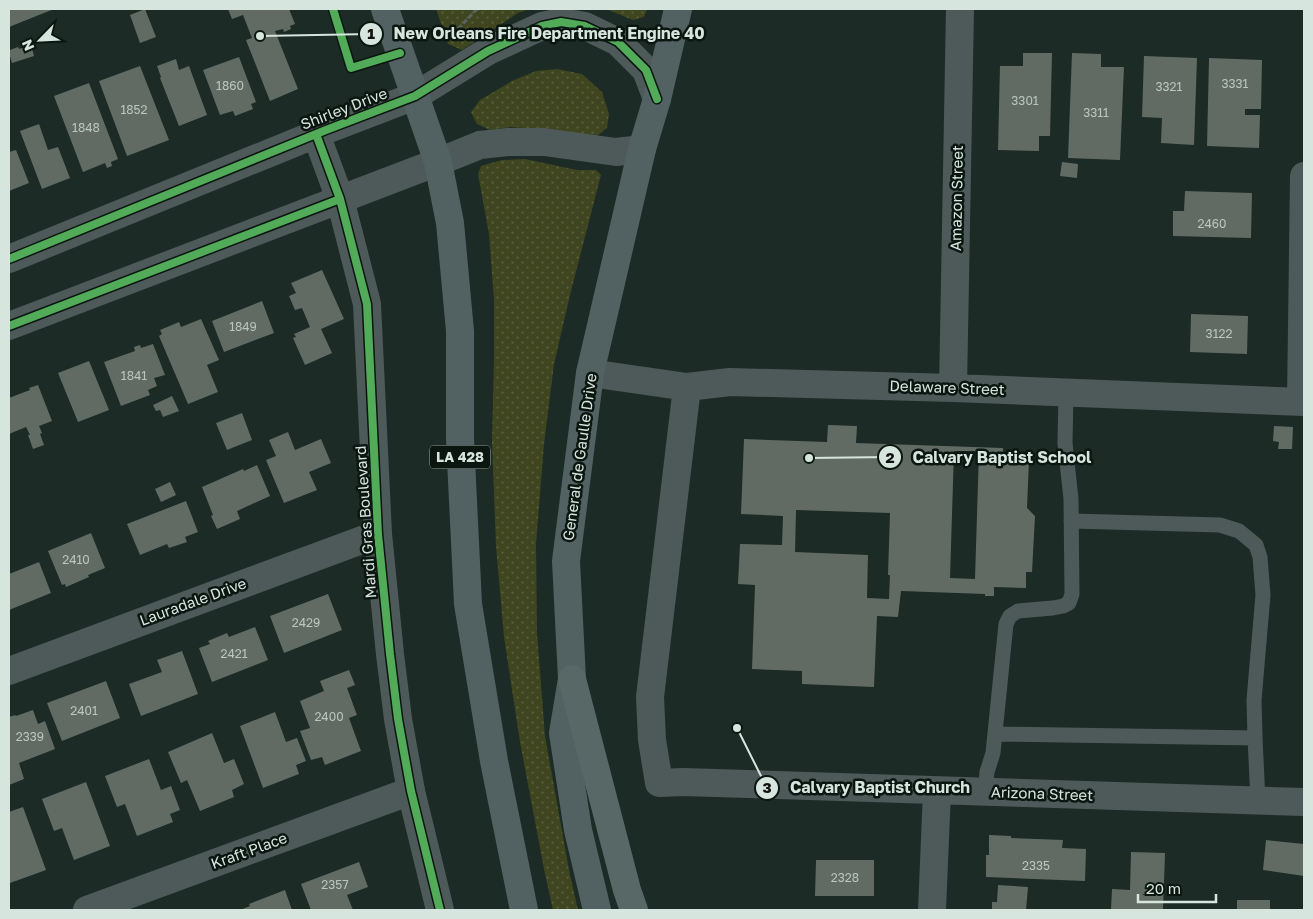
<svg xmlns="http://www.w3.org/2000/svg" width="1313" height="919" font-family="'Golos Text',sans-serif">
<defs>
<pattern id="grass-dots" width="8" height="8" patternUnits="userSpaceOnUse" patternTransform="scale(1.25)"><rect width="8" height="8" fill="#3f451e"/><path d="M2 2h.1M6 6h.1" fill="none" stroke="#5a603e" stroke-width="1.8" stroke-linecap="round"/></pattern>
</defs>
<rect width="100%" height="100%" fill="#1c2b26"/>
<path fill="url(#grass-dots)" d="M 436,9 L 529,9 L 518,13 L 462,50 L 448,44 Z
M 606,9 L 647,9 L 644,17 L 633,20 Z
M 557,69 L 582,74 L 602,92 L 609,114 L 607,128 L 597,136 L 542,129 L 510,127 L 490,130 L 477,124 L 471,112 L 480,100 L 512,81 L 536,71 Z
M 525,159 L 577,170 L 596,170 L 601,175 L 571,291 L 554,364 L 544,444 L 536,544 L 537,633 L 545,736 L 569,870 L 578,910 L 553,910 L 545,874 L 520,742 L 504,637 L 496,546 L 492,442 L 494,358 L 494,300 L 489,234 L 478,174 L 481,166 L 502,160 Z"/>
<path fill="#616b64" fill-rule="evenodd" d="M 9,9 L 54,9 L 9,27 Z
M 145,9 L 156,37 L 140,43 L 130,15 Z
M 228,9 L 289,9 L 295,24 L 290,26 L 291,29 L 284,32 L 283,29 L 275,31 L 298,89 L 270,101 L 246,40 L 252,38 L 243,15 L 232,19 Z
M 31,45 L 34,56 L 12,63 L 9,53 L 10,52 L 10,50 L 18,47 L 19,49 Z
M 1023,53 L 1052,53 L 1050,136 L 1039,136 L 1039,151 L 998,150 L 1000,66 L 1023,66 Z
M 1072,53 L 1101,54 L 1101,67 L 1124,67 L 1120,160 L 1068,158 Z
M 1144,56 L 1197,58 L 1194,145 L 1161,143 L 1162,118 L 1142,117 Z
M 239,57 L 256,102 L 251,104 L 253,109 L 235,116 L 233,111 L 220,115 L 203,70 Z
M 1209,58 L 1262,60 L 1261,109 L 1245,109 L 1245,115 L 1260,115 L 1259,148 L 1207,146 Z
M 176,59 L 179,70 L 189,66 L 207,115 L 179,126 L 160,78 L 161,77 L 157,66 Z
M 140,66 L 169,140 L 127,156 L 99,81 Z
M 89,83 L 118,159 L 111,162 L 112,166 L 107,168 L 105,163 L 83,172 L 54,96 Z
M 39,124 L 48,150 L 58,147 L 70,178 L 42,189 L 20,131 Z
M 16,150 L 29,183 L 9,191 L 9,152 Z
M 1062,162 L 1078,164 L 1077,178 L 1060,176 Z
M 1185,191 L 1252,193 L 1251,238 L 1173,236 L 1173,211 L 1184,211 Z
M 322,270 L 344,319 L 321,329 L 332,353 L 305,365 L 293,338 L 296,337 L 294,334 L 310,327 L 302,308 L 295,310 L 289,296 L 296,293 L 291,283 Z
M 262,301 L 274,333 L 224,352 L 212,321 Z
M 1191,314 L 1248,316 L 1247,354 L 1190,352 Z
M 201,319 L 219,360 L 207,365 L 218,392 L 188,404 L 159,336 L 162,334 L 160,330 L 179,322 L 181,327 Z
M 153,344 L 165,375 L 154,378 L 157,386 L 148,390 L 150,395 L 121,406 L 104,362 L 135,351 L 134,347 L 140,345 L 141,348 Z
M 89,361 L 109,410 L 78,422 L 58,373 Z
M 38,385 L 52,421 L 39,426 L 42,433 L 40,434 L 44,445 L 33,449 L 28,435 L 30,435 L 26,427 L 9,434 L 9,398 L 30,390 L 29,388 Z
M 172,396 L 179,411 L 163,417 L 160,410 L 156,411 L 153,405 Z
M 242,413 L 252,440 L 227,450 L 216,423 Z
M 828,425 L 857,426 L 856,443 L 1003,448 L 1003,459 L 1029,460 L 1027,508 L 1035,516 L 1032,572 L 1026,572 L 1026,588 L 994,587 L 994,596 L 985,596 L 985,594 L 901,591 L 898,617 L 877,616 L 874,687 L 802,684 L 802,671 L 752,669 L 755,585 L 738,584 L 740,544 L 782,545 L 783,516 L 741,514 L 744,439 L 827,442 ZM 954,451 L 979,451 L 975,579 L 950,578 ZM 796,510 L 890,513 L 888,575 L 890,575 L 889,599 L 867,598 L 868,555 L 795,552 Z
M 1274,426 L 1293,427 L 1292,449 L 1278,449 L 1279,442 L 1273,441 Z
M 288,432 L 295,450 L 321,439 L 331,463 L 309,472 L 317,490 L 284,503 L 266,460 L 276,456 L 269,440 Z
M 257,465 L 270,496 L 237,511 L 240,519 L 217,529 L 211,516 L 213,515 L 202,487 L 243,469 L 244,471 Z
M 170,482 L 176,495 L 161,502 L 155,489 Z
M 186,501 L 198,532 L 185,537 L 187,542 L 169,548 L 167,544 L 140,555 L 127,524 Z
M 91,533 L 105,568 L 88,575 L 89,577 L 66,587 L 65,584 L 62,585 L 48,551 Z
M 39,562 L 51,593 L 9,610 L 9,574 Z
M 328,594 L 342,630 L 284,653 L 270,616 Z
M 255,627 L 268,660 L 212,682 L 199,648 L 210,644 L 208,641 L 227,633 L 229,637 Z
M 182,651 L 198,694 L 141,716 L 129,684 L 162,672 L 157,660 Z
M 349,670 L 355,685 L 347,688 L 357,715 L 349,718 L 361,751 L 325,765 L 322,757 L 311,760 L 300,731 L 310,728 L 300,701 L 324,691 L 320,681 Z
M 106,681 L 120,718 L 62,741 L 47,703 Z
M 33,710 L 38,724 L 45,721 L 55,749 L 19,763 L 24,779 L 9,785 L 9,717 L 15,715 L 16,716 Z
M 275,712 L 286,742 L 297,738 L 306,761 L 296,765 L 299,774 L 263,788 L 240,726 Z
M 212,733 L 224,763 L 234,759 L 244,784 L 232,790 L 234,797 L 200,811 L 187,780 L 181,783 L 168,752 Z
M 149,759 L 161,790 L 171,786 L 180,810 L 170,814 L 173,822 L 137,836 L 125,804 L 117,807 L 105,776 Z
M 86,782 L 110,846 L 74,860 L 62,828 L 54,831 L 42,799 Z
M 23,807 L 46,870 L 10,883 L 9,812 Z
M 989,835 L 1011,836 L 1011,838 L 1063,840 L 1062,848 L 1086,849 L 1085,881 L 986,877 L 986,855 L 989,855 Z
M 1266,840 L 1304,844 L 1304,876 L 1263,870 Z
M 1131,852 L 1165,853 L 1163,910 L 1111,910 L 1112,889 L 1130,890 Z
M 816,860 L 874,860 L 874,896 L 815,896 Z
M 359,862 L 368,887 L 347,895 L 353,910 L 311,910 L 301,884 Z
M 998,885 L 1028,887 L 1026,910 L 992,910 L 992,902 L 997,902 Z
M 285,890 L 292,910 L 240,910 L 250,906 L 249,904 Z
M 1237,900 L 1270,900 L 1270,910 L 1237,910 Z"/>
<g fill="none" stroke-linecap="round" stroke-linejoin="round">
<path stroke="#586261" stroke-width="3" stroke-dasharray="5 2.5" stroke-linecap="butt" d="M 445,36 L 458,29 L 477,9"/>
<path stroke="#4e5a59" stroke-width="15" d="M 1071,521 L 1220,525 L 1239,531 L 1256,545 L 1260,557 L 1263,595 L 1254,700 L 1255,738
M 995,734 L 1255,738 L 1258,801
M 985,793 L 987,772 L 993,753 L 1006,624 L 1010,616 L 1018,611 L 1053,608 L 1063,606 L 1069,603 L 1072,594 L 1071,499 L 1065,443 L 1066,392"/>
<path stroke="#4e5a59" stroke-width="28" d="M 590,373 L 687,387 L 730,382 L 953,388 L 1304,402
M 687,387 L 650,697 L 652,740 L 659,783 L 683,782 L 1304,802
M 953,388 L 960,9
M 1301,402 L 1304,176
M 9,671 L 378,534
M 87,910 L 411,791
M 932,910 L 937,791"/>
<path stroke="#4e5a59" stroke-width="28" d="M 316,134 L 340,199 L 367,304 L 378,534 L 390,654 L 398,719 L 411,791 L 440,910
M 9,259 L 326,130 L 415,96 L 488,51 L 542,26 L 561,22 L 585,26 L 618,42 L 646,70 L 657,99
M 9,326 L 438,162 L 480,145 L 508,142 L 544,142 L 616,152 L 642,149"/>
<path stroke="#526161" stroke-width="28" d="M 385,9 L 438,162 L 450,223 L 460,331 L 460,439 L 468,604 L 494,761 L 524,910
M 597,910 L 578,830 L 563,733 L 572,679 L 566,561 L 590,373 L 642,149 L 657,99 L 678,9"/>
<path stroke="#576867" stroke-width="28" d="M 572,679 L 627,890 L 634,910"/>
<defs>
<path id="cycleway" d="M 333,9 L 351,68 L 400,53
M 316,134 L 340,199 L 367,304 L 378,534 L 390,654 L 398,719 L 411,791 L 440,910
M 9,259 L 326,130 L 415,96 L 488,51 L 542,26 L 561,22 L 585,26 L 618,42 L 646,70 L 657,99
M 9,326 L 340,199"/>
</defs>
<use href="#cycleway" stroke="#0b1611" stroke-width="11"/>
<use href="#cycleway" stroke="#51ab58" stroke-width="8"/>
</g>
<g text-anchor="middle" stroke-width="5" stroke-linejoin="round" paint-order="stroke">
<g font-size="12" fill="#b9c7c0">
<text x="1235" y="88">3331</text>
<text x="230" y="90">1860</text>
<text x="1169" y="91">3321</text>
<text x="1025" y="105">3301</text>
<text x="134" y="114">1852</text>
<text x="1096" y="117">3311</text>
<text x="86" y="132">1848</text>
<text x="1212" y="228">2460</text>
<text x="243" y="331">1849</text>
<text x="1219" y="338">3122</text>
<text x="134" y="380">1841</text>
<text x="76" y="564">2410</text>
<text x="306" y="627">2429</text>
<text x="234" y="658">2421</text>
<text x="84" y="715">2401</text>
<text x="329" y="721">2400</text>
<text x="30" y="741">2339</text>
<text x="1036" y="870">2335</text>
<text x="845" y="882">2328</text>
<text x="335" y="889">2357</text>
</g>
<rect fill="#0b1611" stroke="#99a8a1" stroke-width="1" x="430" y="445.5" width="60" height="23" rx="4"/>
<g font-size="14" font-weight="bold" fill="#d6e6df">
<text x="460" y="462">LA 428</text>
</g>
<g font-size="15" fill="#d6e6df" stroke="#0b1611">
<text transform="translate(344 109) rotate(-21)" y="5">Shirley Drive</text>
<text transform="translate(957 198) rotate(-89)" y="5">Amazon Street</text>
<text transform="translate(947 388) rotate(2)" y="5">Delaware Street</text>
<text transform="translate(580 457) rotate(-82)" y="5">General de Gaulle Drive</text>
<text transform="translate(366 522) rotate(-94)" y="5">Mardi Gras Boulevard</text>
<text transform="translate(193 602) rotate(-20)" y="5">Lauradale Drive</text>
<text transform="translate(1042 794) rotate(2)" y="5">Arizona Street</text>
<text transform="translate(249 851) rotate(-20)" y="5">Kraft Place</text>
</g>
</g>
<path fill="none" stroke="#d6e6df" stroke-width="2" d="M260 36L371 34M809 458L890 457M737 728L767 788"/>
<g fill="#d6e6df" stroke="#0b1611" stroke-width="2">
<circle cx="260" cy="36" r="5"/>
<circle cx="809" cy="458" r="5"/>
<circle cx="737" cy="728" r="5"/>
<circle cx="371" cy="34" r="12"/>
<circle cx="890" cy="457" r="12"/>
<circle cx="767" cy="788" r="12"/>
</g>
<g font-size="15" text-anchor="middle" font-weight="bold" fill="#111">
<text x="371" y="39">1</text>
<text x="890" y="463">2</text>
<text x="767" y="793">3</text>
</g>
<g font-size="16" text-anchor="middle" font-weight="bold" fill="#d6e6df" stroke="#0b1611" stroke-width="5" stroke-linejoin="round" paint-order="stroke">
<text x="549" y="39">New Orleans Fire Department Engine 40</text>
<text x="1002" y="463">Calvary Baptist School</text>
<text x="880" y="793">Calvary Baptist Church</text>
</g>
<rect width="1313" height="919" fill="none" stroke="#d6e6df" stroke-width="20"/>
<g transform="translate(40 40) rotate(246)" stroke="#0b1611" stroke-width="4" paint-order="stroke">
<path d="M0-4L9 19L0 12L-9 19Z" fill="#d6e6df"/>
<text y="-8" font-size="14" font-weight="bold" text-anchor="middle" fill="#d6e6df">N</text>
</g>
<path d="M1138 894v8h78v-8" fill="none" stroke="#d6e6df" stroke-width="2.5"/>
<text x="1146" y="894" font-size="15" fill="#d6e6df" stroke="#0b1611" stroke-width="4" paint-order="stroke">20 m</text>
</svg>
